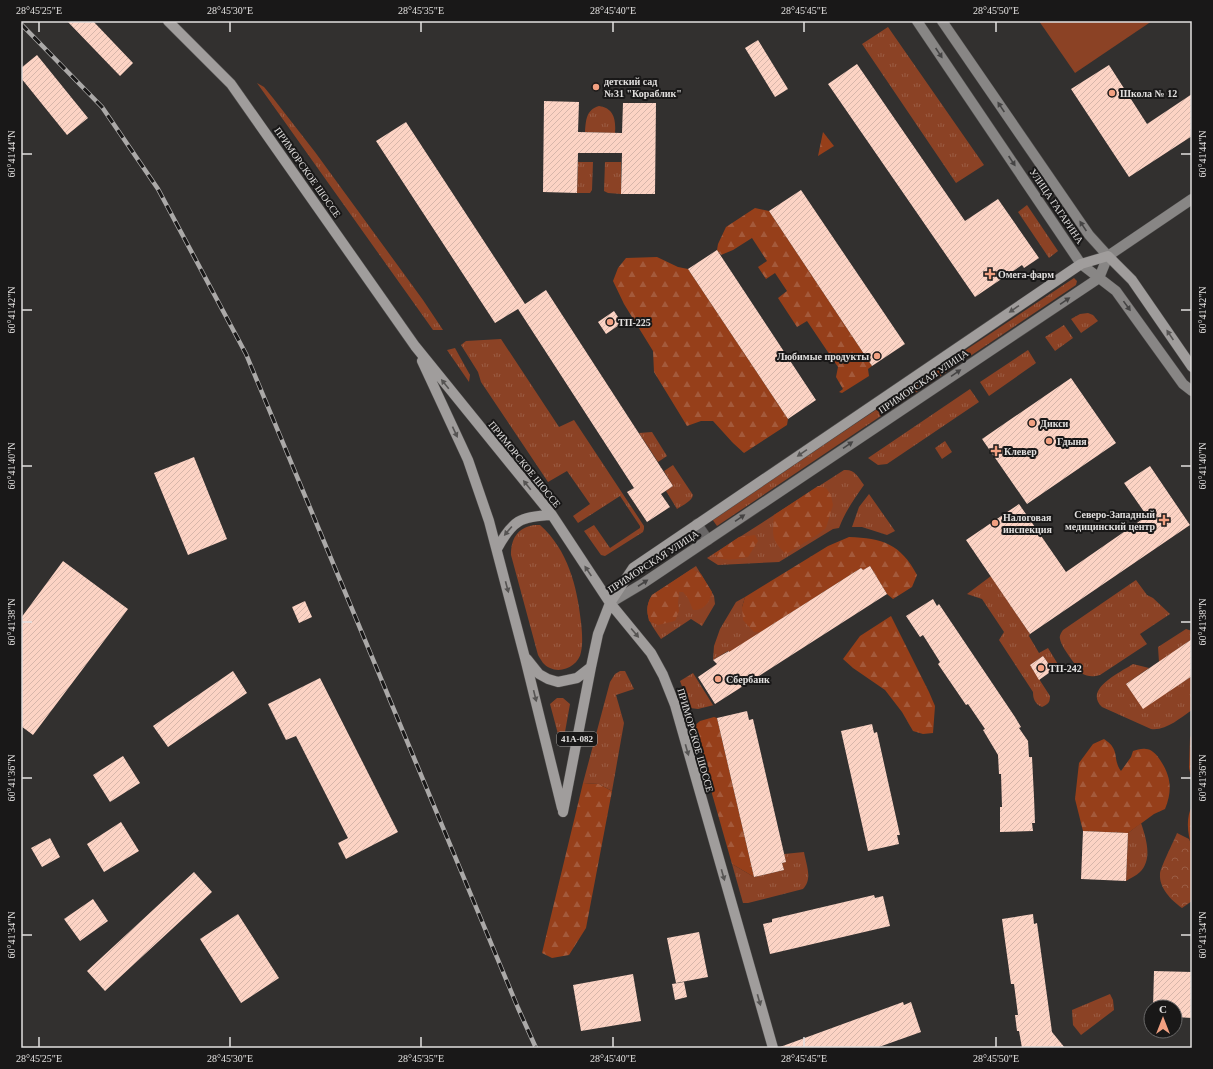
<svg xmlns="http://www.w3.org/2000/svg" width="1213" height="1069" font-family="Georgia,serif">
<defs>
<pattern id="grass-tufts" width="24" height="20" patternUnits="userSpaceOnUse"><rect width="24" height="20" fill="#8b4225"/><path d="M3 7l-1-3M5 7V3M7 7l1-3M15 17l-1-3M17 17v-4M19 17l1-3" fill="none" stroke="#9b5d44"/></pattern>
<pattern id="forest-firs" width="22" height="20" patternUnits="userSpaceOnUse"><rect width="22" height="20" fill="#963f1a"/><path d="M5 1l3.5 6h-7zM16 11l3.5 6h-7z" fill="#a45a3b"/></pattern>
<pattern id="park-crowns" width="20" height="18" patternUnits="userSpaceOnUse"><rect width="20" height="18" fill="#8b4225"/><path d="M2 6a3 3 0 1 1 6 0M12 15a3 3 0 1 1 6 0" fill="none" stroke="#9b5d44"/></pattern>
<pattern id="building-hatch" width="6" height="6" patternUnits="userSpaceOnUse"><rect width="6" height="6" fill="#fcd3c4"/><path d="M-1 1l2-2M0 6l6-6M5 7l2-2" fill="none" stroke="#d7b6aa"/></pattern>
</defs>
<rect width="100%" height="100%" fill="#32302f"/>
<path fill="url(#grass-tufts)" d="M 888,27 L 984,165 L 956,183 L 862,44 Z
M 257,83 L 264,87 L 273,98 L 315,152 L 423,300 L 443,330 L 433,330 Z
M 599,106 C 614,108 616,120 615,133 L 585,132 C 586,120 586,110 599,106 Z
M 578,162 L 593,162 L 592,190 L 590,193 L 577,193 Z
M 605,162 L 621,162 L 621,194 L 608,193 L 604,191 Z
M 1027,205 L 1058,251 L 1049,258 L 1018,212 Z
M 1074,278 L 1077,281 L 1076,285 L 717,526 L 712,519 Z
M 1088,313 L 1093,315 L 1098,321 L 1081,333 L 1071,319 L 1080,314 Z
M 1064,325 L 1073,338 L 1055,351 L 1045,337 Z
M 501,339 L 559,427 L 574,420 L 644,526 L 644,529 L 643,532 L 605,556 L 601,555 L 584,531 L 594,525 L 610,548 L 640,528 L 640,526 L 620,496 L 578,523 L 573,516 L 590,504 L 567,471 L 548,482 L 481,382 L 478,372 L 461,345 L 466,341 Z
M 455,348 L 470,375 L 469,382 L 447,350 Z
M 1028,350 L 1036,363 L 989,396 L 980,382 Z
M 970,389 L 979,402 L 887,464 L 878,465 L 868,458 Z
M 652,432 L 667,456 L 658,462 L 639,433 Z
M 945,441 L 952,452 L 942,459 L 935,448 Z
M 673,465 L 693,495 C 692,501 683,505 677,509 L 666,491 L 673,486 L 664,471 Z
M 844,470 C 855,469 858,477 864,485 C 854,499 845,512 839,528 L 833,529 L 779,562 L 718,565 L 707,558 Z
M 869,494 L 895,531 L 887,535 L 862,527 L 852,527 L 859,507 Z
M 534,525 L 540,525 C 568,550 577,586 581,622 C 582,631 583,643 581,652 C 579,665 562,674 550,668 C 544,666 541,660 538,655 L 511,555 C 511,539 517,528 534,525 Z
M 696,566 L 714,596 L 715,604 L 702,626 L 691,619 L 661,639 C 651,624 641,613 652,595 Z
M 991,576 L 1030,634 L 1029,636 L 1039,653 L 1048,648 L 1059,666 L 1053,670 L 1043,656 L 1030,665 L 1050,696 C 1050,703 1048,704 1042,707 C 1035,704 1033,699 1033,692 L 999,640 L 1004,632 L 982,599 L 967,594 Z
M 1136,580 L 1147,595 L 1153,598 L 1170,614 L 1140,634 L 1147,644 L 1100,675 C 1093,677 1088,677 1081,673 C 1076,664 1062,649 1060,639 C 1059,636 1061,633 1063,630 Z
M 745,597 L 742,607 L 761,632 L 731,655 L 728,651 L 713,660 L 714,646 L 720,629 L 736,602 Z
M 1186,629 L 1192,631 L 1192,639 L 1159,662 L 1158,647 Z
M 1133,664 L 1149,668 L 1126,684 L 1143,708 L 1192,676 L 1192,710 C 1180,718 1166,731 1151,729 L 1102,707 C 1083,689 1121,672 1133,664 Z
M 620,671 L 625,671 L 634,689 L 616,695 L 624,723 L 612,791 L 599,784 L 583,783 L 610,682 L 615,674 Z
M 693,673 L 713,705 L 714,705 L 698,709 L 690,708 L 680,681 Z
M 557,698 L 563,698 L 570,704 L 563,743 L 558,734 L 550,704 Z
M 1141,823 C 1146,838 1153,859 1140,872 C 1136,876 1130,878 1126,881 L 1128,833 Z
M 804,852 C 806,864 813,879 803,889 L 748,903 L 743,903 L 732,864 L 754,877 L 784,870 L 782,863 L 786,862 L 784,854 Z
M 1110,994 L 1113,1000 L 1114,1010 L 1081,1035 L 1073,1025 L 1072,1010 Z"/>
<path fill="url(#forest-firs)" d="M 823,132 L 834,146 L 818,156 Z
M 755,208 L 769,211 L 872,366 L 868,369 L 869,376 L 842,393 L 839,392 L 843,389 L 836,377 L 838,367 L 807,321 L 797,327 L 778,298 L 787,291 L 775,273 L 766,279 L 758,267 L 767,261 L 752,238 L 733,250 L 721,255 L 717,250 L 718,244 L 726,227 Z
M 657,257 L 678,267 L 688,269 L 788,419 L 787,425 L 744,453 L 733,443 L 713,421 L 701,421 L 687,426 L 654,372 L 653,351 L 624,304 L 613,281 L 618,268 L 626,258 Z
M 818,486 L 826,488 L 831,495 L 833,505 L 826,528 L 817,535 L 786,554 C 770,539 773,535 774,515 Z
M 755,535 L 758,541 L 748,557 C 736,559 723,563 714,554 L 739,537 Z
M 849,537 C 882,538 901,544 917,575 L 912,587 L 893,599 L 887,594 L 870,566 L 863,570 L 861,568 L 761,632 L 754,632 L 743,620 L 742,607 L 745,597 L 828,546 Z
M 692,569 L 701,574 L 712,592 C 710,602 704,611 693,610 L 688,598 L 683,592 L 679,592 L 678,603 L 679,611 L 675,621 L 658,625 L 649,621 C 647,611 646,605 652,595 Z
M 891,616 L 929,692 L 935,706 L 933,733 L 923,734 L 913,731 L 902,712 L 885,690 L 853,668 L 843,659 L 860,636 Z
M 714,717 L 717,718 L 754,877 L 732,864 L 693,727 L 700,721 Z
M 1192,733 L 1192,781 L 1189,768 L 1190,738 Z
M 1104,739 C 1121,750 1112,759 1121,771 L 1131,757 L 1133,751 C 1137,750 1142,748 1146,749 C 1151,749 1156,754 1158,757 C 1171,775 1173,789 1165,809 L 1154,814 L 1128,833 L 1083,831 L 1075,799 L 1079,763 L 1093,744 Z
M 583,783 L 599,784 L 612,791 L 586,928 L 569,955 L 552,958 L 542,953 Z
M 1192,806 L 1192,846 C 1187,834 1186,817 1192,806 Z"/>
<path fill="url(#park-crowns)" d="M 1177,833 L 1189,839 L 1192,846 L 1192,901 L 1182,908 C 1171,900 1159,888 1160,874 C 1160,868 1174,841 1177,833 Z"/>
<path fill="#8b4225" d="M 1039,21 L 1152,21 L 1075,73 Z"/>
<path fill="url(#building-hatch)" d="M 67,21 L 93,21 L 133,63 L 120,76 Z
M 758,40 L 788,89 L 775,97 L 745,48 Z
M 37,55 L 88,118 L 67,135 L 21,78 L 21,68 Z
M 857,64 L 965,221 L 998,199 L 1039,258 L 1024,268 L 1022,265 L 975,297 L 828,84 Z
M 1109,65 L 1147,124 L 1192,94 L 1192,136 L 1129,177 L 1071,89 Z
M 544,101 L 579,102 L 578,132 L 622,133 L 623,103 L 656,103 L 655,194 L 621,194 L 622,153 L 578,153 L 577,193 L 543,192 Z
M 406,122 L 525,304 L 546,290 L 673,486 L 661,494 L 670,507 L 647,522 L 627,492 L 634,488 L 518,309 L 495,323 L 376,141 Z
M 801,190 L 905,344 L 872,366 L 769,211 Z
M 717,250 L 816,400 L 788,419 L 688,269 Z
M 614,311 L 622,323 L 606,334 L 598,322 Z
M 1071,378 L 1116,443 L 1027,504 L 982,439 Z
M 194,457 L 227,539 L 188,555 L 154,473 Z
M 1150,466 L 1190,525 L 1030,634 L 966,540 L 1019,504 L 1066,572 L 1147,516 L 1124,483 Z
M 63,561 L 128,609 L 33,735 L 21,726 L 21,618 Z
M 870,566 L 887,594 L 715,704 L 698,677 L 717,664 L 713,660 L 729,651 L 729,652 L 861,568 L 863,570 Z
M 933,599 L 937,606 L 939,604 L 1015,717 L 1021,727 L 1019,728 L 1028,741 L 1029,757 L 1032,757 L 1034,797 L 1035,823 L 1032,823 L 1033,831 L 1000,832 L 1000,807 L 1002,807 L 1001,774 L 999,774 L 998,755 L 983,730 L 985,729 L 968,704 L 966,705 L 938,664 L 940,662 L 923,635 L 920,637 L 906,616 Z
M 305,601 L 312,617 L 299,623 L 292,607 Z
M 1192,639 L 1192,676 L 1143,709 L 1126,684 Z
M 1043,656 L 1053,670 L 1039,680 L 1030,665 Z
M 233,671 L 247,693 L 168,747 L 153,726 Z
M 320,678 L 398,832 L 346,859 L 338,843 L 348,838 L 296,736 L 286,740 L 268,704 Z
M 747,711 L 749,720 L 753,719 L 786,862 L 782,863 L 784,870 L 754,877 L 717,718 Z
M 872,724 L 874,733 L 877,732 L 900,835 L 897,835 L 899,844 L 868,851 L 841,731 Z
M 123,756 L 140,783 L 110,802 L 93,775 Z
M 121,822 L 139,851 L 104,872 L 87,844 Z
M 1083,831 L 1128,833 L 1126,881 L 1081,879 Z
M 50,838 L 60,857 L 42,867 L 31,848 Z
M 194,872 L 212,892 L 105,991 L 87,971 Z
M 874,895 L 875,898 L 883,896 L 890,926 L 770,954 L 763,924 L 772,922 L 772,919 Z
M 93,899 L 108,921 L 80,941 L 64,919 Z
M 238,914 L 279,978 L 241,1003 L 200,939 Z
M 1033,914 L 1034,924 L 1037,923 L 1052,1032 L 1065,1048 L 1022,1048 L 1019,1031 L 1017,1031 L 1015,1015 L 1018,1015 L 1014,984 L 1011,984 L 1002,919 Z
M 699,932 L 708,977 L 676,983 L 667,938 Z
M 1154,971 L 1192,972 L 1192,1018 L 1175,1017 L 1175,1007 L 1153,1007 Z
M 633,974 L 641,1021 L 581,1031 L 573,985 Z
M 684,982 L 687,997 L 675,1000 L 672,984 Z
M 903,1002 L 904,1005 L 911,1002 L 921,1032 L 876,1048 L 780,1048 L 780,1047 Z"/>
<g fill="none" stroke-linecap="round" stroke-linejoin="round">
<defs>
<path id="street" d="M 697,524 L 708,540"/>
<path id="secondary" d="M 917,21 L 1081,264 L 1116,291 L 1183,384 L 1192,391
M 942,21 L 1089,235 L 1108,256
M 610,603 L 642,584 L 1099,278 L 1108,256 L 1192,199"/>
<path id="primary" d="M 168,21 L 231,84 L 415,346 L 552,515 L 610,603 L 651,653 L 663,675 L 675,705 L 773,1048
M 422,361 L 468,460 L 489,521 L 525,658 L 562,808
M 497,549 C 512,521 520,516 552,515
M 527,659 L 539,674 L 548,679 L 558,682 L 577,678 L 591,667
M 563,812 L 591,667 L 598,634 L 610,603 L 633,568 L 1081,264 L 1108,256 L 1132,280 L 1192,367"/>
</defs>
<use href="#street" stroke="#4e4c4b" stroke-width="11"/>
<use href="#secondary" stroke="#4e4c4b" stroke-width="11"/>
<use href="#primary" stroke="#4e4c4b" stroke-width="11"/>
<use href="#street" stroke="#696767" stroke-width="10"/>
<use href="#secondary" stroke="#888685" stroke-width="10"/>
<use href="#primary" stroke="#a09d9c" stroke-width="10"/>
<defs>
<path id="rail" d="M 21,24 L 102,107 L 158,189 L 246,354 L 518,1008 L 536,1048"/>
</defs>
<use href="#rail" stroke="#aba9a8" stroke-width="4.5"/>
<use href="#rail" stroke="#191818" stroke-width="3" stroke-dasharray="9" stroke-linecap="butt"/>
</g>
<defs><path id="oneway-solid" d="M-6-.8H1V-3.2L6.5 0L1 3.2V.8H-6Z"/></defs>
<g fill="#454444">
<use href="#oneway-solid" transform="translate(939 53) rotate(56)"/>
<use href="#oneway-solid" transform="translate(1001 107) rotate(-124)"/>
<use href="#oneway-solid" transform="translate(1012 161) rotate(56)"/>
<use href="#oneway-solid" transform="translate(1083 226) rotate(-124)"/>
<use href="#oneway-solid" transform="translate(1065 301) rotate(-34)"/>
<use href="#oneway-solid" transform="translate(1127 306) rotate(54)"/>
<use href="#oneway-solid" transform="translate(956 373) rotate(-34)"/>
<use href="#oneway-solid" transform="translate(848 445) rotate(-34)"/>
<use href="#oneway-solid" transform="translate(740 518) rotate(-34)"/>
<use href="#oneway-solid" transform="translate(643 583) rotate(-33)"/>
</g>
<g fill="#565453">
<use href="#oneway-solid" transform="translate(1014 309) rotate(146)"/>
<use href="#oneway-solid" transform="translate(1170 335) rotate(-124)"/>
<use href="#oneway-solid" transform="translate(445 384) rotate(-129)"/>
<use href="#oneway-solid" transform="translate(455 432) rotate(65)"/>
<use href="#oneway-solid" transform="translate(802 453) rotate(146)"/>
<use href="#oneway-solid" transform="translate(527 485) rotate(-129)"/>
<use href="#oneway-solid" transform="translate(508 531) rotate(130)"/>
<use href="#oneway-solid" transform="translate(588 571) rotate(-124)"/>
<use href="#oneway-solid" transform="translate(507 587) rotate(75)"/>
<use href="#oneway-solid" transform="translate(635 633) rotate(50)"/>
<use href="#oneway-solid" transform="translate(535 696) rotate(76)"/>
<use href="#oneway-solid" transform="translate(687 750) rotate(74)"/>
<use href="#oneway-solid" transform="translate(723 875) rotate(74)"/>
<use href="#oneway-solid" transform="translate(759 1000) rotate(74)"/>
</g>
<path fill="none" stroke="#e2e0df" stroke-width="1.5" d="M 39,22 L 39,32M 230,22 L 230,32M 421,22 L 421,32M 613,22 L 613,32M 804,22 L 804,32M 996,22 L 996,32M 22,154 L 32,154M 1181,154 L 1191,154M 22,310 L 32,310M 1181,310 L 1191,310M 22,466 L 32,466M 1181,466 L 1191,466M 22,622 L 32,622M 1181,622 L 1191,622M 22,778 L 32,778M 1181,778 L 1191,778M 22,935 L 32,935M 1181,935 L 1191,935M 39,1037 L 39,1047M 230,1037 L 230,1047M 421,1037 L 421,1047M 613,1037 L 613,1047M 804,1037 L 804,1047M 996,1037 L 996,1047"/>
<g fill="#f2a081" stroke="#191818" stroke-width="1.5">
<circle cx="596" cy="87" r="4"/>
<circle cx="1112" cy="93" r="4"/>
<path d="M988 268h4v4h4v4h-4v4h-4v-4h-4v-4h4z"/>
<circle cx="610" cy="322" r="4"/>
<circle cx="877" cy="356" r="4"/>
<circle cx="1032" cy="423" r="4"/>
<circle cx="1049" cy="441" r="4"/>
<path d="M994 445h4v4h4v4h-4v4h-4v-4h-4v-4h4z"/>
<path d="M1162 514h4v4h4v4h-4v4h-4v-4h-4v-4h4z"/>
<circle cx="995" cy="523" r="4"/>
<circle cx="1041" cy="668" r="4"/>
<circle cx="718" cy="679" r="4"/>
</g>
<g text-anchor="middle" stroke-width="4" stroke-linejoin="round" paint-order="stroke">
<rect fill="#191818" stroke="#a6a4a3" stroke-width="1" x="557" y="732" width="40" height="14" rx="3"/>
<g font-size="9" font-weight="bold" fill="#e2e0df">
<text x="577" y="742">41А-082</text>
</g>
<g font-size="10" font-weight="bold" fill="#e2e0df" stroke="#191818" text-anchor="start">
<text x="604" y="85">детский сад<tspan x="604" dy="12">№31 "Кораблик"</tspan></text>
<text x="1120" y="97">Школа № 12</text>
<text x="998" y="278">Омега-фарм</text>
<text x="618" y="326">ТП-225</text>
<text x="869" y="360" text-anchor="end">Любимые продукты</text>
<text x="1040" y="427">Дикси</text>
<text x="1057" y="445">Гдыня</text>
<text x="1004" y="455">Клевер</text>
<text x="1155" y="518" text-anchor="end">Северо-Западный<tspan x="1155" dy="12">медицинский центр</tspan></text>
<text x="1003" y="521">Налоговая<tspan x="1003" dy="12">инспекция</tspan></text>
<text x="1049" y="672">ТП-242</text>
<text x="726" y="683">Сбербанк</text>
</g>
<g font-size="10" fill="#e2e0df" stroke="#191818">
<text transform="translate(308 172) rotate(55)" y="4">ПРИМОРСКОЕ ШОССЕ</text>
<text transform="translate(1057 206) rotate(56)" y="4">УЛИЦА ГАГАРИНА</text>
<text transform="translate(923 381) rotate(-34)" y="4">ПРИМОРСКАЯ УЛИЦА</text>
<text transform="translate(525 464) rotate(51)" y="4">ПРИМОРСКОЕ ШОССЕ</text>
<text transform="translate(653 561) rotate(-33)" y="4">ПРИМОРСКАЯ УЛИЦА</text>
<text transform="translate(696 740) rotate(74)" y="4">ПРИМОРСКОЕ ШОССЕ</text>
</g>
</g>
<rect width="1213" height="1069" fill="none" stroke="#191818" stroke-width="44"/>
<g transform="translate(1163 1019)"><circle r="19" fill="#191818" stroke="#696868"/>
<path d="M0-3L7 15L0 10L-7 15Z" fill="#f2a081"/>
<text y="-6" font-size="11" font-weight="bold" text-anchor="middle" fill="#e2e0df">С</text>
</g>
<rect x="22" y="22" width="1169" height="1025" fill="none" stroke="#e2e0df" stroke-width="1.5"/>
<g font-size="10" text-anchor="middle" fill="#e2e0df">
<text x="39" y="14">28°45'25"E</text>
<text x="230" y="14">28°45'30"E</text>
<text x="421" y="14">28°45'35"E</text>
<text x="613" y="14">28°45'40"E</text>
<text x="804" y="14">28°45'45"E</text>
<text x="996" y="14">28°45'50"E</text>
<text transform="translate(11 154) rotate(-90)" y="4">60°41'44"N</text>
<text transform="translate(1202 154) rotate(-90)" y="4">60°41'44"N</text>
<text transform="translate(11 310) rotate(-90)" y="4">60°41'42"N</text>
<text transform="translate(1202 310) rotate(-90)" y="4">60°41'42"N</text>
<text transform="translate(11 466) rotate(-90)" y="4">60°41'40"N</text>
<text transform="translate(1202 466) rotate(-90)" y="4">60°41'40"N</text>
<text transform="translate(11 622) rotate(-90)" y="4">60°41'38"N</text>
<text transform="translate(1202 622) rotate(-90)" y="4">60°41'38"N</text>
<text transform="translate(11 778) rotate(-90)" y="4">60°41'36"N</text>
<text transform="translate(1202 778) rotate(-90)" y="4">60°41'36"N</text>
<text transform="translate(11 935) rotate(-90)" y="4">60°41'34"N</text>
<text transform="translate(1202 935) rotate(-90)" y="4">60°41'34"N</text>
<text x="39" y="1062">28°45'25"E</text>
<text x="230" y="1062">28°45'30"E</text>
<text x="421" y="1062">28°45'35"E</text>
<text x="613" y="1062">28°45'40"E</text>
<text x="804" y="1062">28°45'45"E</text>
<text x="996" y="1062">28°45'50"E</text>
</g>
</svg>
